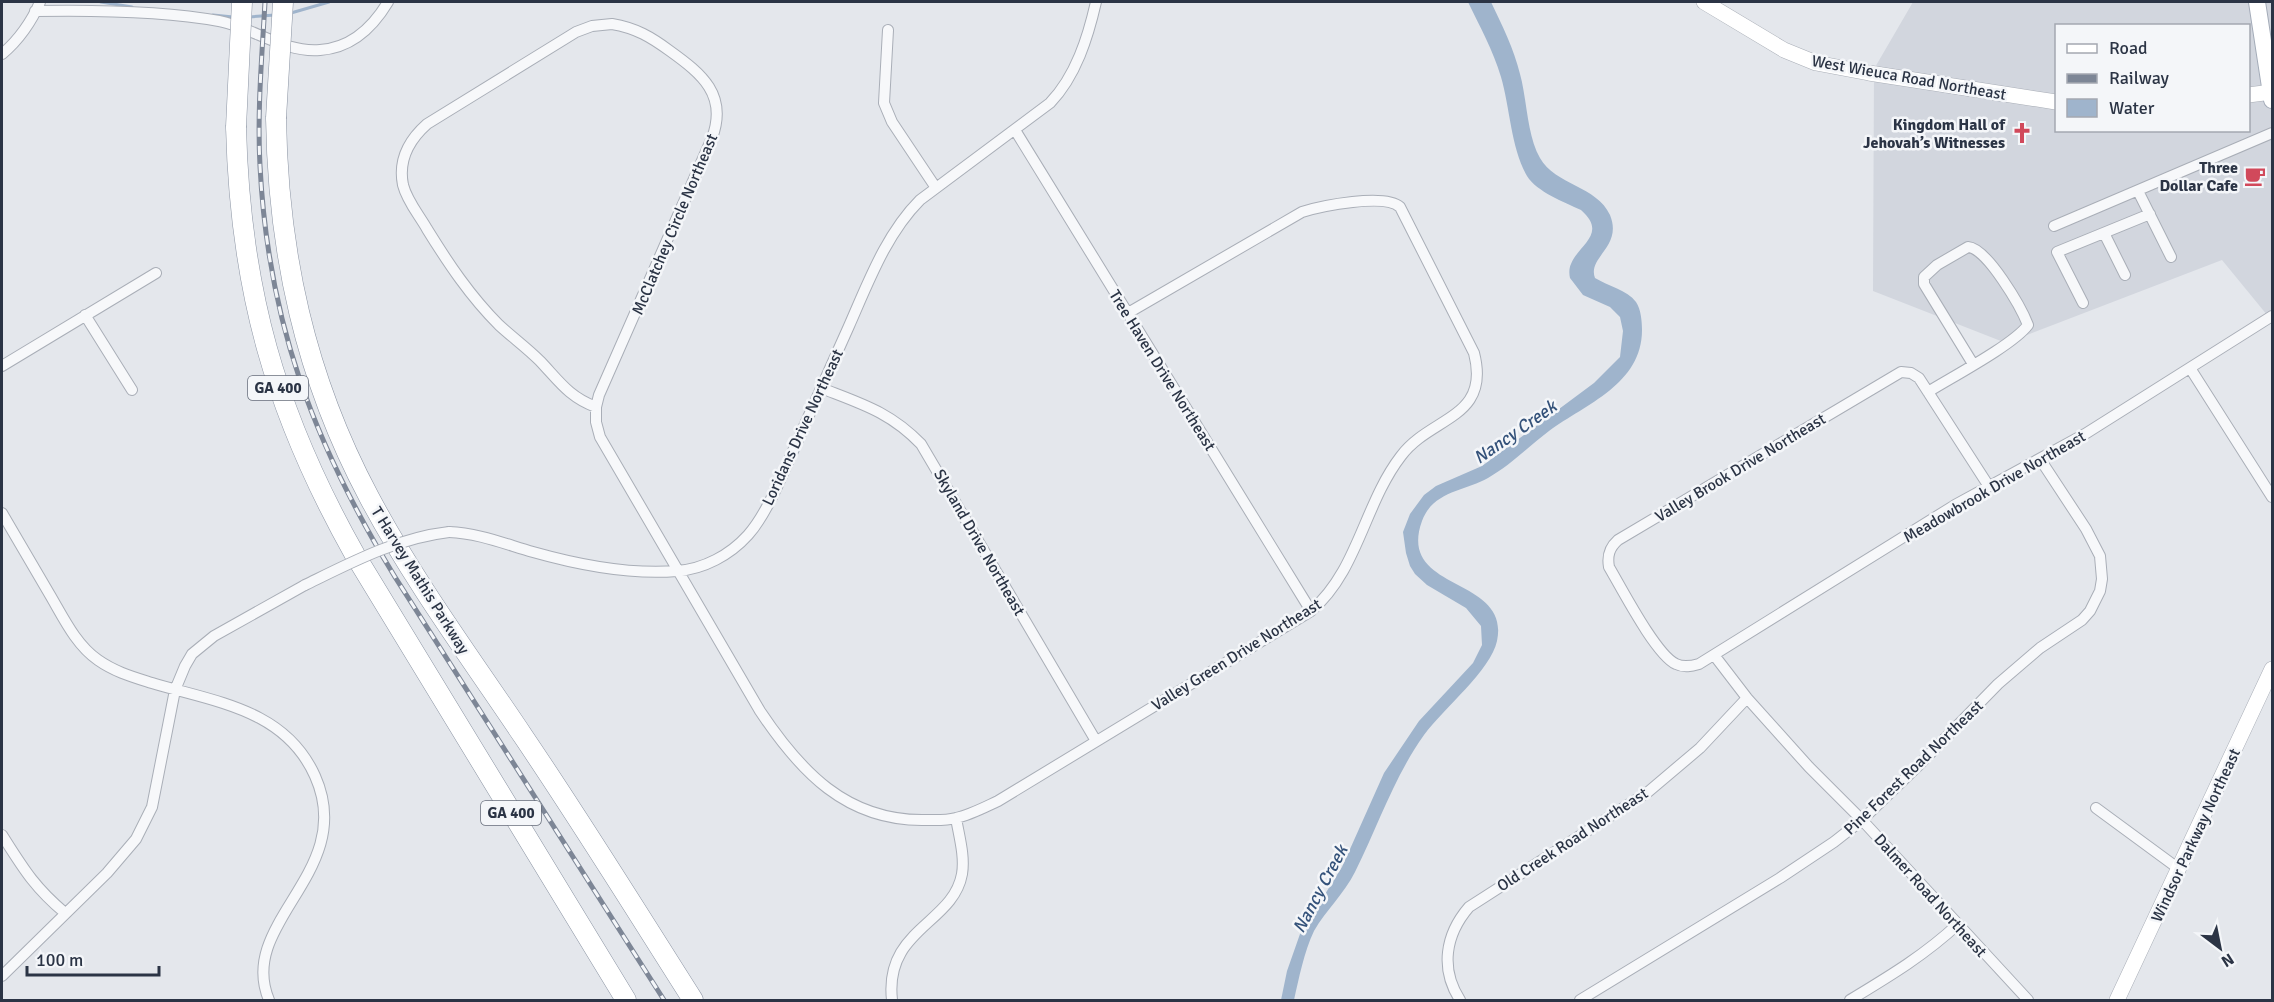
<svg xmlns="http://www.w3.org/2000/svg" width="2274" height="1002" font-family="Signika,sans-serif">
<rect width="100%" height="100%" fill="#e4e7ec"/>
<path fill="#d2d6de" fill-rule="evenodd" d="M 1913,2 L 2272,2 L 2272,321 L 2222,260 L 2006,343 L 1873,291 L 1874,69 ZM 2056,26 L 2248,26 L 2248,130 L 2056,130 Z"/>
<path fill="#9fb4cc" d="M 1468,2 L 1491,2 C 1502,25 1514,49 1520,74 C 1527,99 1527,136 1540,158 C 1555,185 1597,186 1610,215 C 1623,247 1587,257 1595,278 C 1608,286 1627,290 1636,302 C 1641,309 1642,322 1642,330 C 1642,384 1586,404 1549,431 C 1529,446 1511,465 1488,478 C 1465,491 1433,491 1422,521 C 1396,593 1511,575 1497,641 C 1491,670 1443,709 1424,735 C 1394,777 1378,826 1355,872 C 1344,894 1326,910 1314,931 C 1304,952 1299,978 1294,1000 L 1281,1000 L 1287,971 L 1300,934 L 1342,867 L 1384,773 L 1419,721 L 1473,663 L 1482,645 L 1481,626 L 1466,608 L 1427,585 L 1415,574 L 1410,566 L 1406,553 L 1403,532 L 1410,514 L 1424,495 L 1436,486 L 1482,466 L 1594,383 L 1620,357 L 1623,331 L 1620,317 L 1610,307 L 1583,295 L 1570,278 C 1569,274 1569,268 1571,264 C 1579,244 1608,234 1581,210 C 1564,202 1537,192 1527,176 C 1511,148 1510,108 1501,77 C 1493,50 1480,27 1468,2 Z"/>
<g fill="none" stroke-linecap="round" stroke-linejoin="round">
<path stroke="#9fb4cc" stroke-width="3" d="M 101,2 L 132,7
M 291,13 L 329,2
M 213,15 L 233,17
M 249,17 L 275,15"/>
<defs>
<path id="street" d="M 35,11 C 92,10 164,11 219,21 C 254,28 284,53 320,50 C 351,48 373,27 388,2
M 612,24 C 636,28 651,37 670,51 C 702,74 728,95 712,138 L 599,395 L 596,407 C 569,397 559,381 540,361 C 527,348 512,337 499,325 C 470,296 448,263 427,229 C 419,215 407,201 403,185 C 398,160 409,140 427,124 L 576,32 L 592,26 Z
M 888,30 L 884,103 L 892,122 L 936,188
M 2,54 C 18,41 32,21 40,2
M 1015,130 L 1311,611
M 2138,191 L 2171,257
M 2054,226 L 2272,133
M 2104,233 L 2125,275
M 2083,303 L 2057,252 L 2150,214
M 85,315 L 132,390
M 2,366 L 156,273
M 2190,368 L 2272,497
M 821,388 C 862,404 890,412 921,444 L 1096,741
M 1928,392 C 1952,377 2013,345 2028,325 C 2021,307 1987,248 1968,247 L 1937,265 L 1924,277 L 1924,284 L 1973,364
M 596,407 L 596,422 L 600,437 L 760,711 C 800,771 846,821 924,820 C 934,820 945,821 956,818 C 970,815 985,807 998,801 L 1311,611 C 1358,571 1364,504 1401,456 C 1431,416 1491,419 1474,353 L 1400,207 C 1385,193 1321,206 1302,212 L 1128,313
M 1988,485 L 1919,378 L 1911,373 L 1901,372 L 1618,540 C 1609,548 1607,556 1609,567 C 1622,589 1656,655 1676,664 C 1684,668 1692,666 1699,664 L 1955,505 L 2085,434 L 2272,316
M 2,513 C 18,540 34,568 50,595 C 63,617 76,645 98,660 C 115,672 133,677 152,683 C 215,702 285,709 315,776 C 358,872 236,922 269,1000
M 449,532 C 478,533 505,544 533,552 C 579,565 629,575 677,571 C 704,569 730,555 748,535 C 766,515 782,476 793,451 C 812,409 830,368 849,326 C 868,283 886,234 920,200 L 1050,103 C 1076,76 1088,37 1096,2
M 1714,655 L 1747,698 L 1809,767 L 1862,820 L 2028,1000
M 2096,808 L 2179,869
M 2,835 C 23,868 34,887 65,913
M 2,976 L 107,873 L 136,839 L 152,807 L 175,690 L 185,666 L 192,654 L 214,636 L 305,585
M 892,1000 C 884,929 953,924 962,874 C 965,856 959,836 956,818
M 1460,1000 C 1440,969 1445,935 1469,907 L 1648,792 L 1700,748 L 1747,698
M 1580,1000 L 1780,878 L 1834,842 L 1862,820 L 1918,766 L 1998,684 L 2040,648 L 2082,620 L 2090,611 L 2100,591 L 2102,579 L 2100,556 L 2086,529 L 2040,459
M 1850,1000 C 1888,977 1925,955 1958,924"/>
<path id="secondary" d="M 1704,2 L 1784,50 L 1816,63 L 1869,73 L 2056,102
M 2248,95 L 2272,92
M 2117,1000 L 2272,669"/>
<path id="primary" d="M 2257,2 L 2272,100"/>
<path id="highway" d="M 276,118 C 278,252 305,377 369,497 C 413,580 470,657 523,736 C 582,823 637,912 693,1000
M 236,127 C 240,289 275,413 355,555 L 626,1000"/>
</defs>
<use href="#street" stroke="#a9aeb7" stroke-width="12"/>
<use href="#secondary" stroke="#a9aeb7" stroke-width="16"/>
<use href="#primary" stroke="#a3abb8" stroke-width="18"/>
<use href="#highway" stroke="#8b94a3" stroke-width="21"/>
<use href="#street" stroke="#f7f8fa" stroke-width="10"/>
<use href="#secondary" stroke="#fff" stroke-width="15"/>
<use href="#primary" stroke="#fff" stroke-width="16"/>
<use href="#highway" stroke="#fff" stroke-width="20"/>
<defs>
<path id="rail" d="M 265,2 C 262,56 257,111 260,166 C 268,323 314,444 395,577 L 664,1000"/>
</defs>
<use href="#rail" stroke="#7d8696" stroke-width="5"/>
<use href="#rail" stroke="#f4f6f9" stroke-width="3" stroke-dasharray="9" stroke-linecap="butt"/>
<defs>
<path id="street-bridge" d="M 305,585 C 352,562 397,538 449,532"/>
<path id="highway-bridge" d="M 276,118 L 283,2
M 236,127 L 242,2"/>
</defs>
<use href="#street-bridge" stroke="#a9aeb7" stroke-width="12" stroke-linecap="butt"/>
<use href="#highway-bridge" stroke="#8b94a3" stroke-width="21" stroke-linecap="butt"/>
<use href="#street-bridge" stroke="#f7f8fa" stroke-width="10"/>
<use href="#highway-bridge" stroke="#fff" stroke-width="20"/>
</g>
<defs>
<symbol id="church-bare" viewBox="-9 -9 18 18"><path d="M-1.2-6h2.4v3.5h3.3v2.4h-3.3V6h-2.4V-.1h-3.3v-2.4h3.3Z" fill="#d1495b" stroke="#f4f6f9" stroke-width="2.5" paint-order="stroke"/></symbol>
<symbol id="cafe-bare" viewBox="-9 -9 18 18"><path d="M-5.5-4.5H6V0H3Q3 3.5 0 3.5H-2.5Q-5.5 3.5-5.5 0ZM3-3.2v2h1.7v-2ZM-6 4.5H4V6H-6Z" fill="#d1495b" stroke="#f4f6f9" stroke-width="2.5" paint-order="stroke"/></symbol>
</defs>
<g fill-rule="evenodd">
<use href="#church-bare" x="2007" y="118" width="30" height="30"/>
<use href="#cafe-bare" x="2240" y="161" width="30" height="30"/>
</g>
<g text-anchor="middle" stroke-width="5" stroke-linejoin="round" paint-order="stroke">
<g fill="#f4f6f9" stroke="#676e7b" stroke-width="1.5">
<rect x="248" y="376" width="60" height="24" rx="4.5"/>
<rect x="481" y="801" width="60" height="24" rx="4.5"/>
</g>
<g font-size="15" font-weight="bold" fill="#2b3445">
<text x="278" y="393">GA 400</text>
<text x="511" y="818">GA 400</text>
</g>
<g font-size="16" fill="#2b3445" stroke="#f4f6f9">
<text transform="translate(1909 77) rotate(10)" y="6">West Wieuca Road Northeast</text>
<text transform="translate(674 224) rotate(-67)" y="6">McClatchey Circle Northeast</text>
<text transform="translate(1163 370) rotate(58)" y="6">Tree Haven Drive Northeast</text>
<text transform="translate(802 427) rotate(-65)" y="6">Loridans Drive Northeast</text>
<text transform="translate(1740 467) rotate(-31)" y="6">Valley Brook Drive Northeast</text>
<text transform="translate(1994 486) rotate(-30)" y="6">Meadowbrook Drive Northeast</text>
<text transform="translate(980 542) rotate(60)" y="6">Skyland Drive Northeast</text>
<text transform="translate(421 580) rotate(58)" y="6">T Harvey Mathis Parkway</text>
<text transform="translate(1236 654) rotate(-32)" y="6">Valley Green Drive Northeast</text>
<text transform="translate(1913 767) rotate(-44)" y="6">Pine Forest Road Northeast</text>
<text transform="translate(2195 835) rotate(-65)" y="6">Windsor Parkway Northeast</text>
<text transform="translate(1572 839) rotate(-33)" y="6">Old Creek Road Northeast</text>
<text transform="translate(1931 895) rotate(48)" y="6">Dalmer Road Northeast</text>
</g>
<g font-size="16" font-weight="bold" fill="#2b3445" stroke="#f4f6f9" text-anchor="end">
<text x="2005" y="130">Kingdom Hall of<tspan x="2005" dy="18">Jehovah’s Witnesses</tspan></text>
<text x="2238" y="173">Three<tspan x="2238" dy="18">Dollar Cafe</tspan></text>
</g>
<g font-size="18" font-style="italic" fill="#34527a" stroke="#f4f6f9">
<text transform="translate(1515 432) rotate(-35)" y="6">Nancy Creek</text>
<text transform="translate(1320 889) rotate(-62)" y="6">Nancy Creek</text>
</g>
</g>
<rect width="2274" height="1002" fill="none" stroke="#2b3445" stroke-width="6"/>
<rect x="2055" y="24" width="195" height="108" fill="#f4f6f9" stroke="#a4a8b1" stroke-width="1.5"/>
<rect x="2067" y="44" width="30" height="9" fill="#ffffff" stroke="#a4a8b1" stroke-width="1.5"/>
<text x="2109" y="54" font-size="18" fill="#2b3445">Road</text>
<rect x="2067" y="74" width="30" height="9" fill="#7d8696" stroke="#a4a8b1" stroke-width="1.5"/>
<text x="2109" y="84" font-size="18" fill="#2b3445">Railway</text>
<rect x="2067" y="99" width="30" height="18" fill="#9fb4cc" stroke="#a4a8b1" stroke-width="1.5"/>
<text x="2109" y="114" font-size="18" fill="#2b3445">Water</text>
<g transform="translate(2220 948) rotate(148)" stroke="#f4f6f9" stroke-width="4.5" paint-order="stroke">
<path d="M0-4.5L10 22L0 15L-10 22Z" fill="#2b3445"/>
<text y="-9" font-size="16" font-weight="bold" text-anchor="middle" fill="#2b3445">N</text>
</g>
<path d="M27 966v9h132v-9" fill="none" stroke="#2b3445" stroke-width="3"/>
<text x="36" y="966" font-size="18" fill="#2b3445" stroke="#f4f6f9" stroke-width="4.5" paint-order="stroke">100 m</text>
</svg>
